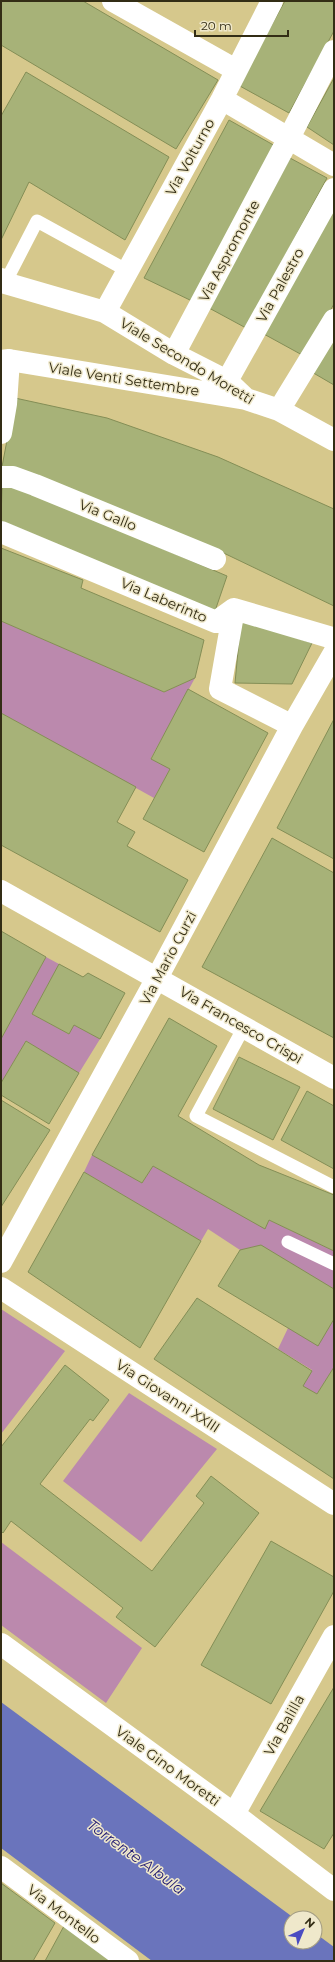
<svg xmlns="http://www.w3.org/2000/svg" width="335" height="1962" font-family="Montserrat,sans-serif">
<rect width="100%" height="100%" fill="#d6c88c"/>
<path fill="#bb89ad" d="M 1,621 L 164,692 L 195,678 L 151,758 L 170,769 L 154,798 L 1,713 Z
M 46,957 L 59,964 L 32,1014 L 69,1034 L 74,1025 L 100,1039 L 79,1073 L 26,1041 L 1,1083 L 1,1039 Z
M 92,1155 L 142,1183 L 153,1166 L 265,1228 L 269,1220 L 334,1251 L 334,1289 L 240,1250 L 208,1229 L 201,1241 L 84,1172 Z
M 1,1309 L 65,1351 L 1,1434 Z
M 334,1319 L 334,1367 L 317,1394 L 303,1386 L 312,1370 L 278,1349 L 288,1328 Z
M 129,1393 L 217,1449 L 141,1542 L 63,1481 Z
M 1,1542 L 142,1648 L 106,1703 L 1,1625 Z"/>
<path fill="#6a74bc" d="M 1,1702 L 294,1918 L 291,1918 L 291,1942 L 315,1942 L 315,1933 L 334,1947 L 334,1961 L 152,1961 L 1,1848 Z"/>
<path fill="#a7b278" stroke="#848e56" d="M 1,1 L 83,1 L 218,80 L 176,149 L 1,45 Z
M 285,1 L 334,1 L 334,31 L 289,113 L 238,85 Z
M 26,72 L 169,157 L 125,240 L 29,182 L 1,240 L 1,116 Z
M 334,78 L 334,145 L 307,127 Z
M 229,120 L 277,147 L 192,301 L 144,278 Z
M 290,158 L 327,178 L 246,328 L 209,308 Z
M 334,206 L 334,304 L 304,356 L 262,333 Z
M 334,329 L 334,385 L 310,371 Z
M 15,398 L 107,418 L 218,457 L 334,509 L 334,606 L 209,546 L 1,472 Z
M 14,485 L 227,576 L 215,611 L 1,521 L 2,487 Z
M 1,548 L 83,580 L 81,588 L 204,640 L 195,678 L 164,692 L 1,621 Z
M 241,619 L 312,643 L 292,684 L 235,683 Z
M 188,689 L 268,733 L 204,852 L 143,819 L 170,769 L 151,759 Z
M 1,713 L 136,787 L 117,822 L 135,832 L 127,846 L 188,880 L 160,932 L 1,845 Z
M 334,719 L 334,859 L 277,828 Z
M 272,838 L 334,873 L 334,1038 L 202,967 Z
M 1,931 L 46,957 L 1,1039 Z
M 59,964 L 83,977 L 88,973 L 125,993 L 100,1039 L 74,1025 L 69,1034 L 32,1014 Z
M 169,1018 L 217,1046 L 178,1116 L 259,1165 L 334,1195 L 334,1251 L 269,1220 L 265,1229 L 153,1166 L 142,1183 L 92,1155 Z
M 26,1041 L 79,1073 L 49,1124 L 1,1095 L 1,1083 Z
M 239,1057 L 300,1087 L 273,1140 L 213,1109 Z
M 307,1091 L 334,1106 L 334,1169 L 281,1140 Z
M 1,1100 L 50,1130 L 1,1207 Z
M 84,1172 L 201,1241 L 140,1348 L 28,1272 Z
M 261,1245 L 334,1289 L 334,1319 L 318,1346 L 218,1286 L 240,1250 Z
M 197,1298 L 312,1371 L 303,1386 L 317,1394 L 334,1367 L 334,1479 L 154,1359 Z
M 65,1365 L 109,1400 L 93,1421 L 90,1419 L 40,1484 L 152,1571 L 204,1503 L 196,1496 L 211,1476 L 259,1513 L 155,1647 L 116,1617 L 123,1608 L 11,1521 L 3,1533 L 1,1531 L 1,1447 Z
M 271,1541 L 334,1577 L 334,1591 L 271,1704 L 201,1665 Z
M 334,1687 L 334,1833 L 324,1849 L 260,1811 Z
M 1,1883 L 55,1923 L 33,1961 L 1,1961 Z
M 64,1926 L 111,1961 L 45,1961 Z"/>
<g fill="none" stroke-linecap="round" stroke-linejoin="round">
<path stroke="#fff" stroke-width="13" d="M 5,283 L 37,221 L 128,271
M 244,1027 L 196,1116 L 334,1187
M 288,1242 L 334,1264"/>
<path stroke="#fff" stroke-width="22" d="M 113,1 L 236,70
M 222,99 L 334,165
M 289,138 L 334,51
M 1,279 L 5,283 L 105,312 L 174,354 L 227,381 L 246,399 L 279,410 L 334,440
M 105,312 L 222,99 L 272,1
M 174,354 L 283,149
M 1,361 L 9,360 L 246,399
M 227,381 L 334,189
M 279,410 L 334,320
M 1,433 L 6,404 L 9,360
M 1,477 L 13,477 L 35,485 L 215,559
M 1,532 L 216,622 L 234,609 L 329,637
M 234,609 L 220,689 L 283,721
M 1,891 L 334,1078
M 1,1288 L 334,1504
M 1,1644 L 234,1814 L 334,1890
M 234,1814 L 334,1636
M 1,1867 L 128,1961"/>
<path stroke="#fff" stroke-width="22" d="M 1,1262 L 157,978 L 292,726 L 334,653"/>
</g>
<g text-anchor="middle" stroke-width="3" stroke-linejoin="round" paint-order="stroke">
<g font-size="14" fill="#332d15" stroke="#efe8cb">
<text transform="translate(190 157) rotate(-61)" y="5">Via Volturno</text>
<text transform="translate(229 251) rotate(-62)" y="5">Via Aspromonte</text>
<text transform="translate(280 285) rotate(-61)" y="5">Via Palestro</text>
<text transform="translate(187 361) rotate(31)" y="5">Viale Secondo Moretti</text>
<text transform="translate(124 379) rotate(9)" y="5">Viale Venti Settembre</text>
<text transform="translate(108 515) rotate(22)" y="5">Via Gallo</text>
<text transform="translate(164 600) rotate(23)" y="5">Via Laberinto</text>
<text transform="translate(168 958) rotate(-62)" y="5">Via Mario Curzi</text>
<text transform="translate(241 1025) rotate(30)" y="5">Via Francesco Crispi</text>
<text transform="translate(168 1396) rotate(33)" y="5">Via Giovanni XXIII</text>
<text transform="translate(284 1725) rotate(-61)" y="5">Via Balilla</text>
<text transform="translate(168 1766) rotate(36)" y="5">Viale Gino Moretti</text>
<text transform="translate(64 1914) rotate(37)" y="5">Via Montello</text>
</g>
<g font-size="15" font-style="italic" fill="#221b72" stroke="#efe8cb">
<text transform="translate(136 1857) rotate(36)" y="5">Torrente Albula</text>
</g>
</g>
<rect width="335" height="1962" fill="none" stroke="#332d15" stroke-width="4"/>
<g transform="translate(303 1930) rotate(44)"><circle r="19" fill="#efe8cb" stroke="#a49d82"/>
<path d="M0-3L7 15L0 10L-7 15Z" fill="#4a4bc1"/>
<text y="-6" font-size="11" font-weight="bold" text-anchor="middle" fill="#332d15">N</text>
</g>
<path d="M195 30v6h93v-6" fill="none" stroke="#332d15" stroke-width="2"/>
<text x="201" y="30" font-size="12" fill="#332d15" stroke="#efe8cb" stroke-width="3" paint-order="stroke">20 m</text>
</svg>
